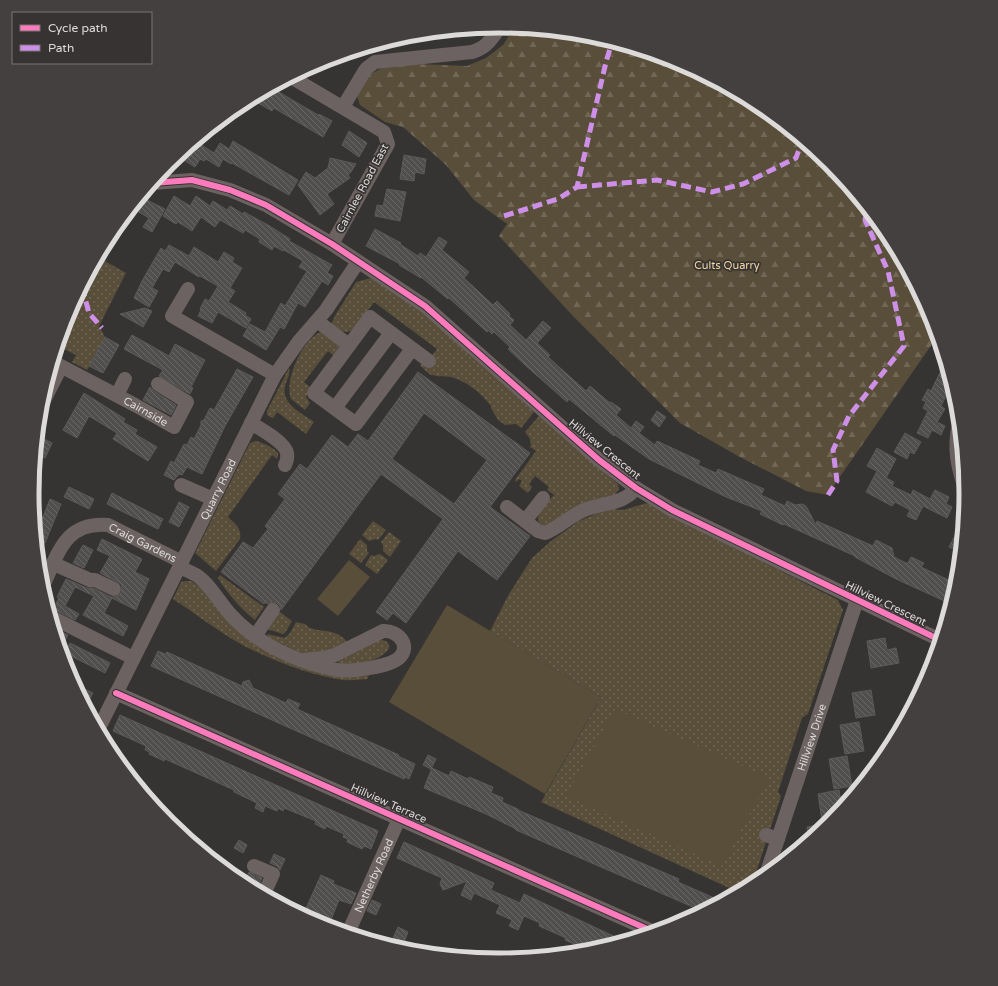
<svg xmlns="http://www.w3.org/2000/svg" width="998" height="986" font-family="'Varela Round',sans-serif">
<defs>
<pattern id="grass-dots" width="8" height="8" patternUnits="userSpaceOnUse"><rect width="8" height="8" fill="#584e39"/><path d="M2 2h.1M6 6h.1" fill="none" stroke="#706755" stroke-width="1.8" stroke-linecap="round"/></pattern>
<pattern id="forest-firs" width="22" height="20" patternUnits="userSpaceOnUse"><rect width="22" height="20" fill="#584e39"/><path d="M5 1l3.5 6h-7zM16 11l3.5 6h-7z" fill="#706755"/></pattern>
<pattern id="building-back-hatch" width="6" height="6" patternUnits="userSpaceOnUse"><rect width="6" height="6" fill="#504f4e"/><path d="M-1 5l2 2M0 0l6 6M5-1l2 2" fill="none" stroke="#696867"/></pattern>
</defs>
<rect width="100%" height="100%" fill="#353433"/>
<path fill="url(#grass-dots)" d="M 98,257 L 126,273 L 99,326 L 105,337 L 87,370 L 72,362 L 76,355 L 62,348 L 58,355 L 56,354 L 65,323 L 73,309 L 71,307 Z
M 371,278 L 410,302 L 450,336 L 534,412 L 521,428 L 516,424 L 505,425 L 498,420 L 491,408 L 491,406 C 480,392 468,382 451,377 C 445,376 438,377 432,375 C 428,374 423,368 420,365 L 431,357 L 437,349 L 374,302 L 353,330 C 343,335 339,329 331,324 L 336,314 L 356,282 Z
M 321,332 L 339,344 L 338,351 L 334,356 L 328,351 L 304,382 L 311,388 L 306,397 L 310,403 L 305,410 L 291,399 C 284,381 302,339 321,332 Z
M 289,368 C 291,375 286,380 285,387 C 281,404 303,414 314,422 L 306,434 L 277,412 L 274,417 L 272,418 L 267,415 L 267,411 Z
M 539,416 L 618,484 L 619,489 L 613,497 L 550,527 C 525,524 545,505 554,495 L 547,490 L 549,487 L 535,476 L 529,484 L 532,487 L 528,493 L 519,486 L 522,481 L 519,479 L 516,482 L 515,480 L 536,451 L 530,447 L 531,445 L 530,439 L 525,432 Z
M 255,441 C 260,441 274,448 277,452 C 279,454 278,456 277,459 L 272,455 L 228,517 C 235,524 242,528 240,539 L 216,571 L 195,553 L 250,443 Z
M 647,503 L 838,600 L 843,610 L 808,714 L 802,718 L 778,792 L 781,796 L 752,885 L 738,892 L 541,802 L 601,697 L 490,631 L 509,594 L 532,558 L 551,541 L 579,521 L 598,513 L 613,509 L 623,510 Z
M 373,521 L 386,530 L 378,540 L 376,539 L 369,541 L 362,535 Z
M 389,532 L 401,541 L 390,557 L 383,551 L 383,545 L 381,542 Z
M 360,539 L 367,545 L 367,551 L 369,553 L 361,563 L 349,554 Z
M 380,554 L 388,560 L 377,574 L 365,565 L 371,555 L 374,556 Z
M 220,575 L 264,607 L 255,620 C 240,608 228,594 218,578 Z
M 186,581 L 191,581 L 204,590 L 239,631 L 353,677 L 369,675 L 367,679 C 357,680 347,681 337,679 C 306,674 266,658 239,643 C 216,630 195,613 173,599 L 181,582 Z
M 276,612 L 280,612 L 292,621 L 285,633 L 283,634 L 267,629 Z
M 296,622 L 305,624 C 314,635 334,625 347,642 L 336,649 L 307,654 L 298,652 L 269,638 L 267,634 L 285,638 L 290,633 Z
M 380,640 C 389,640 393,647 385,653 C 379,658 371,661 364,663 C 356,665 347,664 339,665 L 338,662 L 339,661 Z"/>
<path fill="url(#forest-firs)" d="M 514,28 L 590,35 L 678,62 L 759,105 L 829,163 L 887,234 L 931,314 L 937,337 L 837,481 L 828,495 L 806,491 L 738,456 L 680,423 L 572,315 L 499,236 L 507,224 L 474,200 L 446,165 L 403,127 L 385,122 L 360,105 L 356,93 L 368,75 L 392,63 L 467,66 L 486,58 L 503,45 Z"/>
<path fill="#584e39" d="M 349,560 L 370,577 L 338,616 L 317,599 Z
M 447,605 L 601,697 L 545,794 L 389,702 Z
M 615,709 L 769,778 L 722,866 L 566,796 Z"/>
<path fill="url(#building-back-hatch)" stroke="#5b5a59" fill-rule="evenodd" d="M 270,88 L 272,88 L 318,115 L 319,114 L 332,121 L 323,137 L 274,108 L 272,111 L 251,99 Z
M 349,131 L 367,143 L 359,157 L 342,145 Z
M 195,141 L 214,153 L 220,143 L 229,149 L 233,141 L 298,180 L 289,195 L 232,163 L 231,164 L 223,159 L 219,167 L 206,159 L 204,161 L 200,159 L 195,167 L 177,156 Z
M 404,155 L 426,159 L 424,174 L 415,172 L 414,181 L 400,179 Z
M 330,158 L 356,164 L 351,172 L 348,175 L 350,178 L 327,194 L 334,204 L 320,215 L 298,185 L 306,172 L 315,178 L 328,168 Z
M 387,189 L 406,192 L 400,221 L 375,216 L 377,205 L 383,206 Z
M 174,196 L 190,206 L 196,196 L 210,206 L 213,201 L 227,210 L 230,206 L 243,214 L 244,212 L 268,225 L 290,239 L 289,241 L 332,265 L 327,273 L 333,276 L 328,285 L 322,281 L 305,307 L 298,303 L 284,329 L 280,327 L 266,350 L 243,336 L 250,324 L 265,332 L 281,303 L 285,306 L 307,271 L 299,267 L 303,261 L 284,250 L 283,251 L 274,246 L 272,250 L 259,242 L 260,239 L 245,230 L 243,233 L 220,220 L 215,227 L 201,217 L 192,231 L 178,222 L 176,224 L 163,216 Z
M 141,197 L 165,209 L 152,232 L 143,227 L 149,218 L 134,209 Z
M 375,229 L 401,243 L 400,244 L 404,247 L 418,256 L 420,253 L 426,257 L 439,237 L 447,242 L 442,250 L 469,272 L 464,278 L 493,305 L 497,301 L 510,314 L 509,316 L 514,320 L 510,325 L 526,340 L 543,321 L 551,328 L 537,343 L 550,355 L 548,357 L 586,391 L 590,386 L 610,403 L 611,402 L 621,409 L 616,415 L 631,428 L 636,421 L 644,427 L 639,433 L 655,445 L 657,441 L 700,461 L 698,465 L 716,473 L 718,469 L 764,489 L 761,495 L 785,506 L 787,501 L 795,505 L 802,504 L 806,506 L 816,525 L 817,521 L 873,546 L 876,540 L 892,548 L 894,557 L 906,563 L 908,563 L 911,557 L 924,563 L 921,567 L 957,584 L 951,604 L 896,579 L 855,557 L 855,556 L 784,524 L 783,525 L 760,514 L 762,511 L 726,497 L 649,459 L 615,435 L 614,436 L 569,399 L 567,402 L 525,365 L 508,349 L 510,347 L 494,332 L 492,334 L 488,330 L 487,332 L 449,298 L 448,299 L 421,277 L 421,278 L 399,265 L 400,264 L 366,246 Z
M 169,245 L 189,256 L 194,247 L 218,262 L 224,252 L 234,258 L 232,262 L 242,268 L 230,288 L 235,291 L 228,302 L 246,313 L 245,315 L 251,319 L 246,328 L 218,312 L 212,323 L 198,316 L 201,310 L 200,309 L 205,299 L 209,301 L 218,286 L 200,276 L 199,277 L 175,262 L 169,272 L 163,269 L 152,288 L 158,291 L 149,307 L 134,298 L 142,281 L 161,248 L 165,251 Z
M 145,308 L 152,311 L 143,327 L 120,314 Z
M 132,335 L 169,356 L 175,344 L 205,360 L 191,387 L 193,388 L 190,394 L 159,376 L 163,370 L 124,349 Z
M 105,337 L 119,345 L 103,373 L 89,366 Z
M 945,362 L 952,384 L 941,406 L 945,409 L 937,422 L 945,426 L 941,435 L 932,430 L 928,438 L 917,433 L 928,411 L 923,408 L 926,402 L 922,400 L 928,389 L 931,391 Z
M 237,369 L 253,377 L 225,426 L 202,474 L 187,467 L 182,475 L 179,474 L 174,480 L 164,475 L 171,461 L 174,463 L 184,444 L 187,445 L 191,437 L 194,439 L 201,425 L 201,421 L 204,420 L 210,408 L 214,410 Z
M 418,372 L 530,453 L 490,507 L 530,536 L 497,580 L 458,551 L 406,623 L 393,613 L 387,620 L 376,612 L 443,519 L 381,474 L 281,610 L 280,606 L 277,603 L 273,602 L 268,604 L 265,602 L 264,604 L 221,572 L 243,542 L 253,548 L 268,529 L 265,526 L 285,499 L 278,494 L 300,464 L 307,469 L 332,435 L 348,447 L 358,434 L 368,441 ZM 424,413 L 487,460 L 454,504 L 392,459 Z
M 150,387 L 154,391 L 176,405 L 171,415 L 143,400 Z
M 84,393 L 125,419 L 123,422 L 137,430 L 135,434 L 157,447 L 148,461 L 113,439 L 117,433 L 89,416 L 77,438 L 63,430 Z
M 657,411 L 666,417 L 659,427 L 651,420 Z
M 905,433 L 921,442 L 914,454 L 910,452 L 907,459 L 894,452 Z
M 38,436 L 52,443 L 45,458 L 36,454 Z
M 877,448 L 896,459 L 886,478 L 894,482 L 892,486 L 911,495 L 913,490 L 930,499 L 935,490 L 949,497 L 946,504 L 952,507 L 947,518 L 923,506 L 916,520 L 907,516 L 910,510 L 895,502 L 892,506 L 866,492 L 877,471 L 867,466 Z
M 69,487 L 94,499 L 89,509 L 64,497 Z
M 112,493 L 163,519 L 158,529 L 107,504 Z
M 50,499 L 61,504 L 45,543 L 37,540 L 36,535 Z
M 179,502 L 189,507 L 179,527 L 169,522 Z
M 963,520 L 960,552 L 949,547 Z
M 102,539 L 142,559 L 135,572 L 149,579 L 136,610 L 112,598 L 104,613 L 128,626 L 123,636 L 83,615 L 94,596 L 75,587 L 65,606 L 79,614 L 75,620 L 53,609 L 59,598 L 57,597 L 66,579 L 87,588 L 93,588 L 111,597 L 115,597 L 121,593 L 122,588 L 121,584 L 100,573 L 110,556 L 97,550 Z
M 83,545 L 93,550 L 84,568 L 73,563 Z
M 54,628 L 68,635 L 64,642 L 57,638 Z
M 885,638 L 887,650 L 896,648 L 899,663 L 871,668 L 867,641 Z
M 70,643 L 110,663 L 105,673 L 65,653 Z
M 158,651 L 165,654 L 167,652 L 242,686 L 243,682 L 249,680 L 253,688 L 286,703 L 288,699 L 300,704 L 297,709 L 399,755 L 398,756 L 415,764 L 409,779 L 405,777 L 404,779 L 151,666 Z
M 74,684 L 93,693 L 86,706 L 81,696 Z
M 871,690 L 875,715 L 856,718 L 852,693 Z
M 120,715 L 378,831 L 371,849 L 364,846 L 362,849 L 347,842 L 348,839 L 343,837 L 344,834 L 326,826 L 325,829 L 315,824 L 316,821 L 284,808 L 283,811 L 278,808 L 277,811 L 265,806 L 263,812 L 255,808 L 257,803 L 234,792 L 234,790 L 165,759 L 164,761 L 149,754 L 150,752 L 145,750 L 146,746 L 113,731 Z
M 859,722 L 864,751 L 845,754 L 840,725 Z
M 428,755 L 436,759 L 431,769 L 423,765 Z
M 847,756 L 852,786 L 834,789 L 829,759 Z
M 432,768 L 449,776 L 451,771 L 468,779 L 469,777 L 493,787 L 491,793 L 503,798 L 502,802 L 518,809 L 518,810 L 679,879 L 678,882 L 721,901 L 702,911 L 516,830 L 516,829 L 486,814 L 424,788 Z
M 839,790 L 842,808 L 832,819 L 822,821 L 818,794 Z
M 830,822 L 829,823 L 809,840 L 807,827 Z
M 239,840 L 247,845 L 243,853 L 234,848 Z
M 404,842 L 494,883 L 491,890 L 520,903 L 524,894 L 624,941 L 590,951 L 565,940 L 566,938 L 539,926 L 540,923 L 524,916 L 518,930 L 509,926 L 512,920 L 496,913 L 500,905 L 474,893 L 471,900 L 461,895 L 467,881 L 443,890 L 440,884 L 442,878 L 397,858 Z
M 274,854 L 285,859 L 280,870 L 277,866 L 270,863 Z
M 249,872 L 262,878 L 256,890 L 253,888 L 255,884 L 245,880 Z
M 321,875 L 334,881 L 333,884 L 356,893 L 351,904 L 339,900 L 328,927 L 320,924 L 303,915 Z
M 372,900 L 381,904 L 376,915 L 367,911 Z
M 398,927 L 408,932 L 404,942 L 393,938 Z"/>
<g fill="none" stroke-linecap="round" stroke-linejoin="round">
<g stroke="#6c6261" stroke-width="14">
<path d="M 291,77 L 384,132 L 388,144 L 332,244"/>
<path d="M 343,107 L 364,72 L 367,68 L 375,62 L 472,52 C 488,47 491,39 501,26"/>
<path d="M 152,183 L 192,180 L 230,190 L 266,205 L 332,244 L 425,306 L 599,460 L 636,488 L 672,510 L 940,640"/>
<path d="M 188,289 L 172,316 L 275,375"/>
<path d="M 317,321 L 349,345"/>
<path d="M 412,349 L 356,424 L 314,393 L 370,317 L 429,361"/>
<path id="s1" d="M 53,362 L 135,405 L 174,427 L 187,402 L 158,384"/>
<path d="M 117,395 L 125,379"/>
<path d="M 40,408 L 61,367"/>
<path d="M 335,408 L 391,333"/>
<path d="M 251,423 C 260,429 285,442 287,453 C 288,458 287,461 285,465"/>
<path d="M 959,424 C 953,448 958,469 966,492"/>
<path d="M 181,485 L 213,499"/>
<path d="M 507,507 L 538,531 L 545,533 C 558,528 568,518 580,512 C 599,502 623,506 636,488"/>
<path d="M 525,521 L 543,498"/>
<path d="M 54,564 L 90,580 L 95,580 L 114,589"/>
<path d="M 180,567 C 185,570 191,572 196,575 C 209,583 220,603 230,614 C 257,644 298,663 337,670 C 350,672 389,667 399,658 C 412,646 398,630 383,631 L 335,655 L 323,658 L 303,660"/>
<path id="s2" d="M 42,588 C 58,555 64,521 108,525 L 182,562"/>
<path d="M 51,617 L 133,658"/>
<path d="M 255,636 L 273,610"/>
<path d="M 116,693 L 654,932"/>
<path id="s3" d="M 98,730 L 275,375 L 299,341 L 326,310 L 358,262"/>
<path d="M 766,835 L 778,839"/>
<path d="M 254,866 L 273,874 L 264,894"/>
<path id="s4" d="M 766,875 L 857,600"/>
<path id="s5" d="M 348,933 L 399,819"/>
</g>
<path stroke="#ce8fe9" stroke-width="5" stroke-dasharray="10 5" stroke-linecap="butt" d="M 577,187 L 657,180 L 712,192 L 743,184 L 796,158 L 802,141
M 504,216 L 558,199 L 577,187 L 606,62 L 612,42
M 82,287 L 89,313 L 102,328
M 828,495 L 837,481 L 833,450 L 849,416 L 904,346 L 888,271 L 865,220 L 867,209"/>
<defs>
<path id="cycleway" d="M 152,183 L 192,180 L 230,190 L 266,205 L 332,244 L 425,306 L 599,460 L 636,488 L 672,510 L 940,640
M 116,693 L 654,932"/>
</defs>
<use href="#cycleway" stroke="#363332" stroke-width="8"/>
<use href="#cycleway" stroke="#fd7abc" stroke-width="6"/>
</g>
<g text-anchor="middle" stroke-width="3.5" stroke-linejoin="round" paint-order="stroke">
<g font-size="11" fill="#dddbda" stroke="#363332">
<text transform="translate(362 188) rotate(-62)" y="4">Cairnlee Road East</text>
<text dy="4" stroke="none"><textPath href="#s1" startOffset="105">Cairnside</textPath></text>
<text transform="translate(605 449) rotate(39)" y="4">Hillview Crescent</text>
<text dy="4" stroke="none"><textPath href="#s3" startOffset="269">Quarry Road</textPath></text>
<text dy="4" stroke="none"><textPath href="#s2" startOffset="139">Craig Gardens</textPath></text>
<text transform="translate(886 603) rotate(26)" y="4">Hillview Crescent</text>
<text dy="4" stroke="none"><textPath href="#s4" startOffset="145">Hillview Drive</textPath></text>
<text transform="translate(389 803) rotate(24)" y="4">Hillview Terrace</text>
<text dy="4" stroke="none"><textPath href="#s5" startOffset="63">Netherby Road</textPath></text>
</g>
<g font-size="11" fill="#efd6a3" stroke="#363332">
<text x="727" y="269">Cults Quarry</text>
</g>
</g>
<path d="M0 0H998V986H0ZM39 493a460 460 0 1 1 920 0a460 460 0 1 1-920 0Z" fill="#43403f" fill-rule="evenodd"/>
<path fill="none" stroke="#dddbda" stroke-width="5" d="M39 493a460 460 0 1 1 920 0a460 460 0 1 1-920 0Z"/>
<rect x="12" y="12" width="140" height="52" fill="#363332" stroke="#797675"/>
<rect x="20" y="25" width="20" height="6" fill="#fd7abc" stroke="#797675"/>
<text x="48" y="32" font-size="12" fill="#dddbda">Cycle path</text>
<rect x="20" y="45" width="20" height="6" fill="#ce8fe9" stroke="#797675"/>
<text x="48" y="52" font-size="12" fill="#dddbda">Path</text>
</svg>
